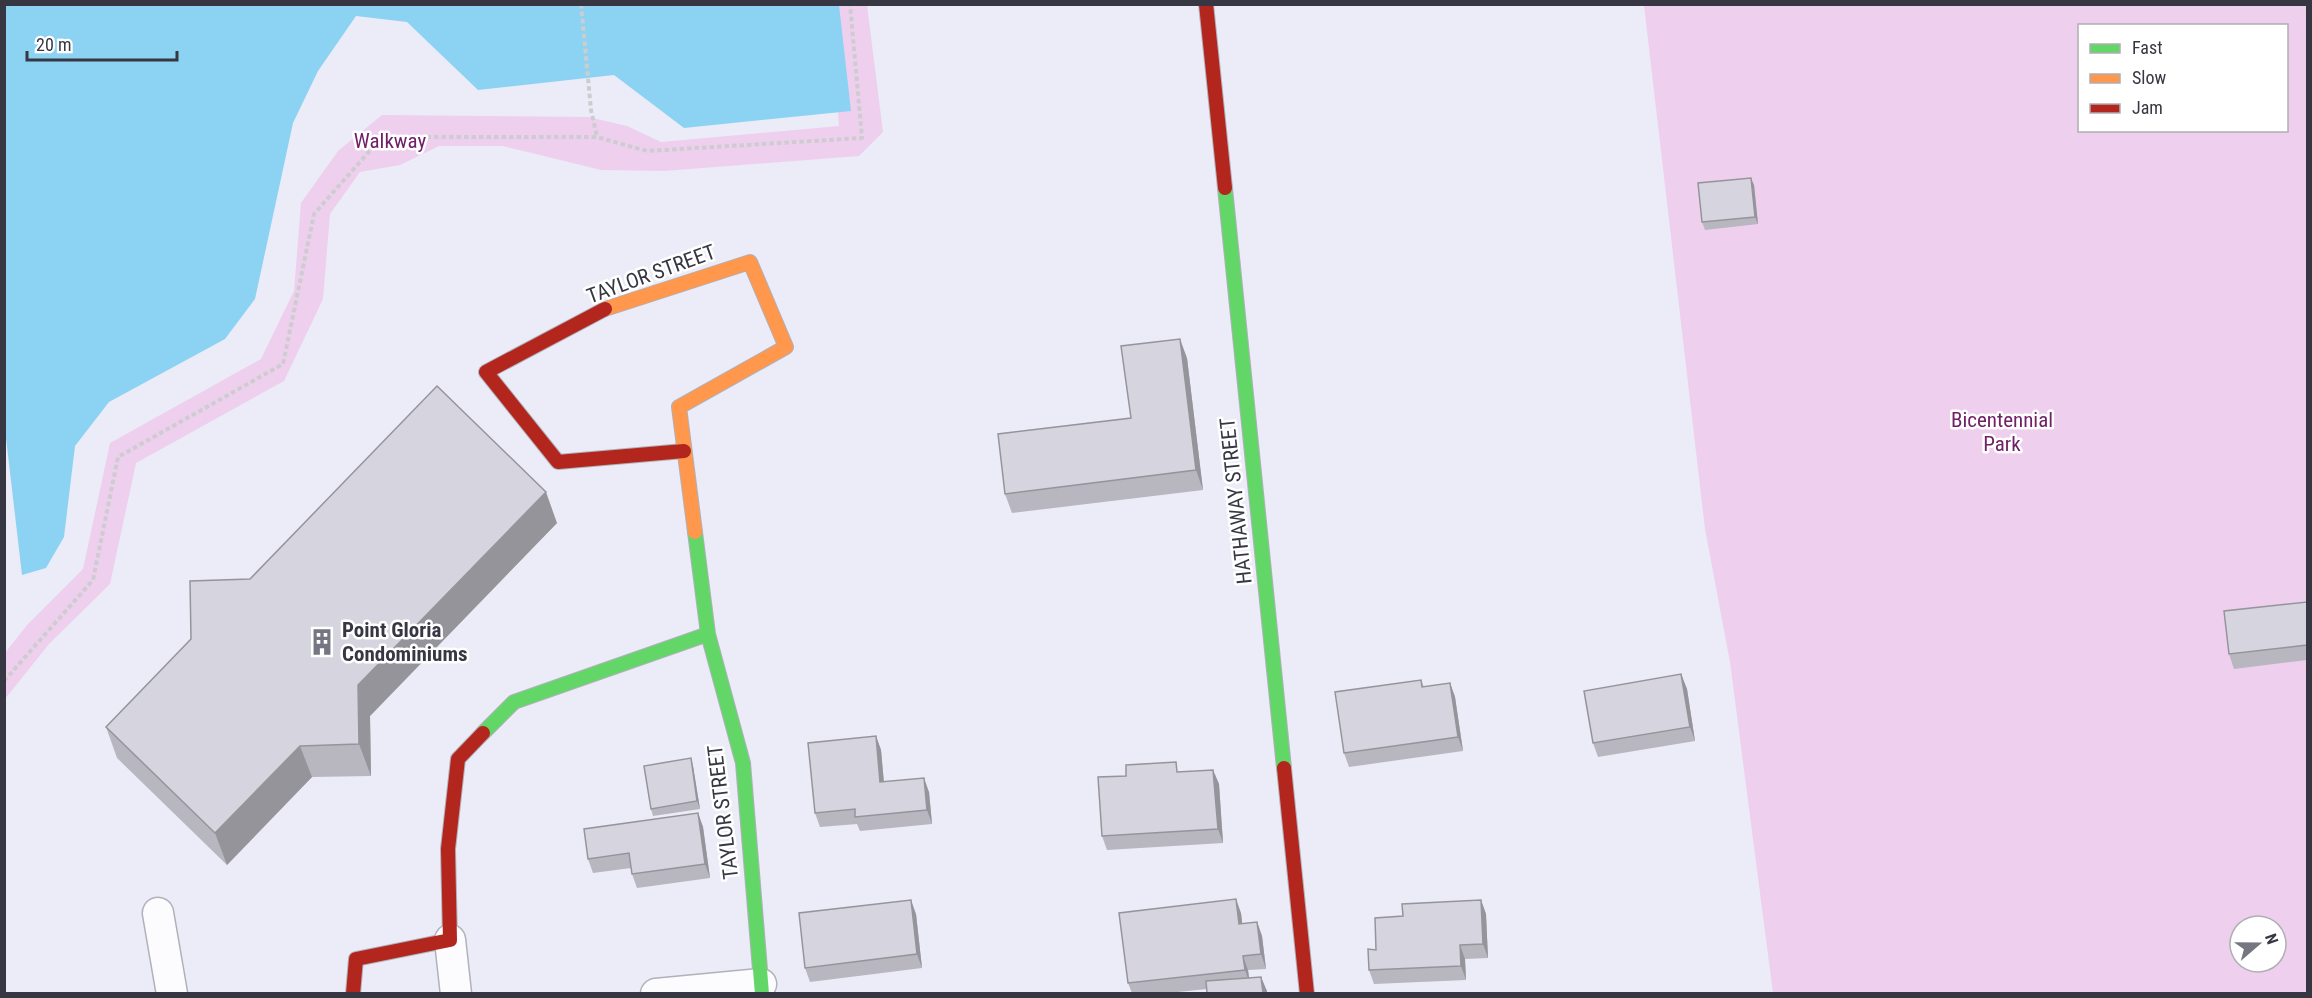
<svg xmlns="http://www.w3.org/2000/svg" width="2312" height="998" font-family="'Roboto Condensed',sans-serif">
<rect width="100%" height="100%" fill="#ebecf7"/>
<path fill="#eecfee" fill-rule="evenodd" d="M 830,5 L 867,5 L 883,132 L 859,156 L 664,171 L 601,170 L 503,146 L 439,146 L 400,165 L 360,172 L 330,214 L 323,299 L 284,381 L 136,463 L 110,584 L 49,644 L 5,699 L 5,653 L 27,625 L 83,569 L 110,443 L 261,359 L 294,291 L 301,203 L 338,151 L 382,115 L 588,117 L 627,126 L 661,142 L 839,126 Z
M 1644,5 L 2307,5 L 2307,993 L 1773,993 L 1730,662 L 1705,529 ZM 2080,26 L 2286,26 L 2286,130 L 2080,130 ZM 2240,926 L 2276,926 L 2276,962 L 2240,962 Z"/>
<path fill="#8cd3f3" d="M 4,5 L 839,5 L 851,111 L 684,128 L 614,75 L 478,90 L 407,22 L 356,16 L 318,71 L 293,123 L 255,299 L 225,339 L 109,402 L 75,446 L 64,537 L 46,568 L 22,575 L 4,421 Z"/>
<g fill="none" stroke-linecap="round" stroke-linejoin="round">
<defs>
<path id="lane" d="M 158,913 L 172,994
M 450,940 L 456,994
M 656,994 L 761,984"/>
<path id="fast" d="M 1225,188 L 1284,768
M 695,532 L 708,634 L 743,763 L 762,994
M 483,733 L 514,702 L 708,634"/>
<path id="slow" d="M 605,309 L 750,262 L 786,347 L 679,407 L 695,532"/>
<path id="jam" d="M 1206,4 L 1225,188
M 605,309 L 486,372 L 558,462 L 684,451
M 1284,768 L 1307,994
M 353,994 L 356,959 L 450,940 L 448,849 L 458,759 L 483,733"/>
</defs>
<use href="#lane" stroke="#b0b1ba" stroke-width="33"/>
<use href="#fast" stroke="#b0b1ba" stroke-width="16"/>
<use href="#slow" stroke="#b0b1ba" stroke-width="16"/>
<use href="#jam" stroke="#b0b1ba" stroke-width="16"/>
<path stroke="#cdcdd1" stroke-width="4" stroke-dasharray="4.5 3" stroke-linecap="butt" d="M 581,4 L 591,110 L 597,137
M 4,681 L 93,580 L 118,457 L 283,364 L 314,214 L 382,137 L 597,137 L 647,151 L 862,138 L 850,4"/>
<use href="#lane" stroke="#fcfcfe" stroke-width="30"/>
<use href="#fast" stroke="#63d668" stroke-width="14"/>
<use href="#slow" stroke="#ff974d" stroke-width="14"/>
<use href="#jam" stroke="#b3261e" stroke-width="14"/>
</g>
<path fill="#b8b6bf" d="M 1754,185 L 1758,224 L 1705,230 L 1702,222 Z
M 1187,358 L 1203,490 L 1012,513 L 1005,494 L 1131,418 Z
M 557,523 L 370,716 L 371,776 L 312,777 L 227,865 L 117,758 L 106,727 L 250,579 Z
M 2307,602 L 2307,660 L 2234,669 L 2229,654 Z
M 1681,674 L 1687,689 L 1695,741 L 1598,757 L 1593,743 Z
M 1421,680 L 1424,687 L 1450,683 L 1455,697 L 1463,751 L 1349,767 L 1344,753 Z
M 876,736 L 881,750 L 884,782 L 929,792 L 932,824 L 860,831 L 857,824 L 820,827 L 815,813 Z
M 693,766 L 700,809 L 653,816 L 651,809 Z
M 1213,770 L 1219,784 L 1223,843 L 1107,850 L 1102,836 L 1180,772 Z
M 698,813 L 703,827 L 710,878 L 637,888 L 632,874 L 631,868 L 593,873 L 588,859 Z
M 1481,900 L 1486,914 L 1488,958 L 1465,959 L 1466,980 L 1374,984 L 1369,970 L 1376,950 L 1403,916 Z
M 1241,913 L 1242,924 L 1257,922 L 1262,936 L 1266,969 L 1248,970 L 1249,978 L 1261,977 L 1267,993 L 1207,993 L 1207,989 L 1168,993 L 1132,993 L 1128,983 Z
M 916,914 L 922,968 L 810,982 L 805,968 Z"/>
<path fill="#96949b" d="M 1751,178 L 1754,185 L 1758,224 L 1755,217 Z
M 1180,339 L 1187,358 L 1203,490 L 1196,470 Z
M 546,492 L 557,523 L 370,716 L 371,776 L 359,744 L 358,685 Z
M 1681,674 L 1687,689 L 1695,741 L 1690,727 Z
M 1450,683 L 1455,697 L 1463,751 L 1458,737 Z
M 876,736 L 881,750 L 885,796 L 880,782 Z
M 300,746 L 312,777 L 227,865 L 215,833 Z
M 691,758 L 693,766 L 700,809 L 697,801 Z
M 1213,770 L 1219,784 L 1223,843 L 1218,829 Z
M 924,778 L 929,792 L 932,824 L 927,810 Z
M 698,813 L 703,827 L 710,878 L 705,864 Z
M 1236,899 L 1241,913 L 1244,938 L 1239,924 Z
M 911,900 L 916,914 L 922,968 L 917,954 Z
M 1481,900 L 1486,914 L 1488,958 L 1483,944 Z
M 1257,922 L 1262,936 L 1266,969 L 1261,954 Z
M 1460,945 L 1465,959 L 1466,980 L 1461,966 Z
M 1243,956 L 1248,970 L 1250,984 L 1245,970 Z
M 1261,977 L 1267,991 L 1267,993 L 1263,993 Z"/>
<path fill="#d6d4de" stroke="#96949b" stroke-width="1.5" d="M 1751,178 L 1755,217 L 1702,222 L 1698,183 Z
M 1180,339 L 1196,470 L 1005,494 L 998,434 L 1131,418 L 1121,346 Z
M 437,386 L 546,492 L 358,685 L 359,744 L 300,746 L 215,833 L 106,727 L 191,639 L 190,581 L 250,579 Z
M 2307,602 L 2307,645 L 2229,654 L 2224,611 Z
M 1681,674 L 1690,727 L 1593,743 L 1584,691 Z
M 1421,680 L 1422,687 L 1450,683 L 1458,737 L 1344,753 L 1335,692 Z
M 876,736 L 880,782 L 924,778 L 927,810 L 855,817 L 855,809 L 815,813 L 808,743 Z
M 691,758 L 697,801 L 651,809 L 644,766 Z
M 1176,762 L 1177,772 L 1213,770 L 1218,829 L 1102,836 L 1098,777 L 1126,776 L 1126,765 Z
M 698,813 L 705,864 L 632,874 L 629,853 L 588,859 L 584,829 Z
M 1236,899 L 1239,924 L 1257,922 L 1261,954 L 1243,956 L 1245,970 L 1128,983 L 1119,913 Z
M 911,900 L 917,954 L 805,968 L 799,913 Z
M 1481,900 L 1483,944 L 1460,945 L 1461,966 L 1369,970 L 1368,949 L 1376,950 L 1375,918 L 1403,916 L 1402,904 Z
M 1261,977 L 1263,993 L 1207,993 L 1206,981 Z"/>
<defs>
<symbol id="building-bare" viewBox="-9 -9 18 18"><path d="M-4-6H4V6H1V3H-1V6H-4ZM-2.5-4.3h1.7v1.8h-1.7ZM.8-4.3h1.7v1.8H.8ZM-2.5-1h1.7V.8h-1.7ZM.8-1h1.7V.8H.8Z" fill="#757681" stroke="#fff" stroke-width="2.5" paint-order="stroke"/></symbol>
</defs>
<g fill-rule="evenodd">
<use href="#building-bare" x="303" y="623" width="38" height="38"/>
</g>
<g text-anchor="middle" stroke-width="5" stroke-linejoin="round" paint-order="stroke">
<g font-size="21" fill="#702067" stroke="#fff">
<text x="390" y="148">Walkway</text>
<text x="2002" y="427">Bicentennial<tspan x="2002" dy="24">Park</tspan></text>
</g>
<g font-size="21" fill="#363742" stroke="#fff">
<text transform="translate(651 274) rotate(-20)" y="7">TAYLOR STREET</text>
<text transform="translate(1236 501) rotate(-96)" y="7">HATHAWAY STREET</text>
<text transform="translate(723 812) rotate(-97)" y="7">TAYLOR STREET</text>
</g>
<g font-size="21" font-weight="bold" fill="#363742" stroke="#fff" text-anchor="start">
<text x="342" y="637">Point Gloria<tspan x="342" dy="24">Condominiums</tspan></text>
</g>
</g>
<rect width="2312" height="998" fill="none" stroke="#363742" stroke-width="12"/>
<rect x="2078" y="24" width="210" height="108" fill="#ffffff" stroke="#afafb3" stroke-width="1.5"/>
<rect x="2090" y="44" width="30" height="9" fill="#63d668" stroke="#afafb3" stroke-width="1.5"/>
<text x="2132" y="54" font-size="18" fill="#363742">Fast</text>
<rect x="2090" y="74" width="30" height="9" fill="#ff974d" stroke="#afafb3" stroke-width="1.5"/>
<text x="2132" y="84" font-size="18" fill="#363742">Slow</text>
<rect x="2090" y="104" width="30" height="9" fill="#b3261e" stroke="#afafb3" stroke-width="1.5"/>
<text x="2132" y="114" font-size="18" fill="#363742">Jam</text>
<g transform="translate(2258 944) rotate(70)"><circle r="28" fill="#ffffff" stroke="#afafb3" stroke-width="1.5"/>
<path d="M0-4.5L10 22L0 15L-10 22Z" fill="#757681"/>
<text y="-9" font-size="16" font-weight="bold" text-anchor="middle" fill="#363742">N</text>
</g>
<path d="M27 51v9h150v-9" fill="none" stroke="#363742" stroke-width="3"/>
<text x="36" y="51" font-size="18" fill="#363742" stroke="#ffffff" stroke-width="4.5" paint-order="stroke">20 m</text>
</svg>
